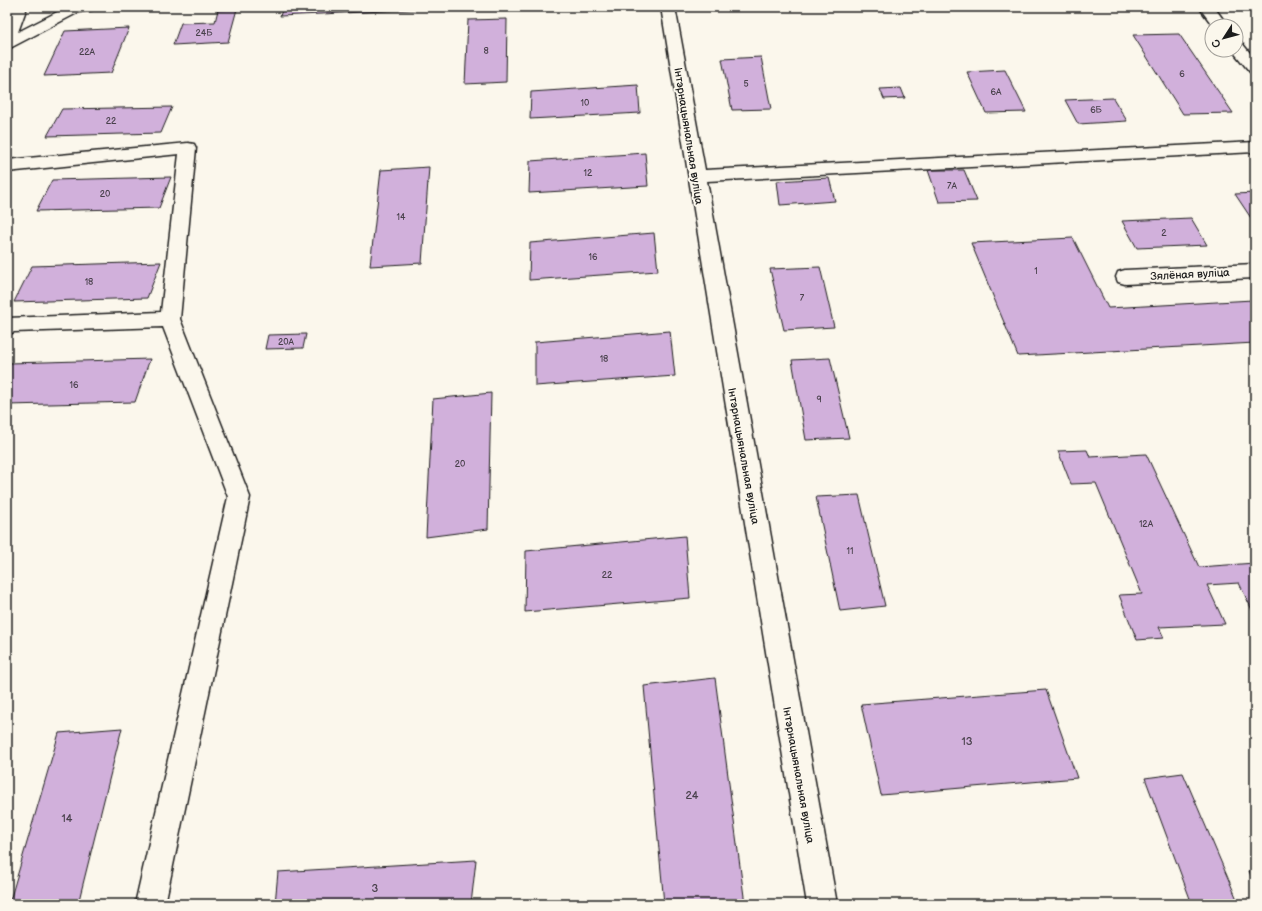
<svg xmlns="http://www.w3.org/2000/svg" width="1262" height="911" font-family="'Balsamiq Sans',sans-serif">
<rect width="100%" height="100%" fill="#fbf7ec"/>
<filter id="ink" filterUnits="userSpaceOnUse"><feTurbulence type="fractalNoise" baseFrequency=".025" numOctaves="2"/><feDisplacementMap in="SourceGraphic" scale="8" xChannelSelector="R" yChannelSelector="G"/><feConvolveMatrix kernelMatrix="1 2 1 2 8 2 1 2 1" color-interpolation-filters="sRGB"/></filter>
<g filter="url(#ink)">
<path fill="#d1b0db" stroke="#1c1c1c" d="M 283,7 L 425,7 L 425,9 L 280,16 Z
M 1239,7 L 1255,7 L 1255,12 L 1242,12 Z
M 237,9 L 228,42 L 173,45 L 181,23 L 215,22 L 218,10 Z
M 507,19 L 506,82 L 465,84 L 468,20 Z
M 129,28 L 111,73 L 44,76 L 65,31 Z
M 1179,34 L 1233,113 L 1183,114 L 1133,35 Z
M 761,57 L 771,109 L 732,110 L 722,59 Z
M 1005,70 L 1026,112 L 986,113 L 967,72 Z
M 638,85 L 640,113 L 530,119 L 531,92 Z
M 901,88 L 905,98 L 884,99 L 880,89 Z
M 1113,98 L 1127,121 L 1078,124 L 1065,100 Z
M 172,107 L 161,133 L 47,136 L 62,109 Z
M 645,153 L 648,186 L 529,193 L 530,161 Z
M 429,167 L 422,263 L 370,266 L 381,170 Z
M 928,170 L 964,170 L 977,201 L 939,202 Z
M 171,177 L 159,208 L 36,211 L 52,180 Z
M 829,178 L 835,201 L 780,205 L 777,181 Z
M 1255,193 L 1255,224 L 1235,194 Z
M 1191,218 L 1207,245 L 1137,248 L 1122,221 Z
M 654,233 L 658,271 L 529,280 L 530,243 Z
M 1073,238 L 1108,308 L 1253,300 L 1255,303 L 1255,343 L 1018,356 L 971,243 Z
M 161,262 L 147,298 L 14,302 L 32,266 Z
M 820,267 L 834,327 L 784,330 L 770,269 Z
M 670,331 L 675,376 L 535,386 L 535,342 Z
M 306,334 L 303,348 L 265,349 L 268,335 Z
M 830,358 L 849,438 L 806,440 L 792,360 Z
M 150,359 L 135,402 L 7,405 L 7,368 L 10,363 Z
M 491,393 L 488,529 L 426,537 L 433,399 Z
M 1087,450 L 1090,457 L 1146,454 L 1199,567 L 1255,563 L 1255,616 L 1239,583 L 1207,585 L 1225,624 L 1159,627 L 1164,638 L 1137,640 L 1119,595 L 1142,594 L 1096,483 L 1071,484 L 1058,451 Z
M 859,495 L 885,606 L 840,611 L 816,497 Z
M 685,536 L 690,598 L 525,612 L 526,551 Z
M 715,678 L 745,904 L 664,904 L 644,686 Z
M 1046,690 L 1077,778 L 881,795 L 861,704 Z
M 122,728 L 78,904 L 9,904 L 59,733 Z
M 1183,773 L 1239,904 L 1192,904 L 1145,778 Z
M 476,860 L 471,904 L 275,904 L 278,872 Z
M 1249,871 L 1255,871 L 1255,886 Z"/>
<g fill="none" stroke-linecap="round" stroke-linejoin="round">
<defs>
<path id="minor" d="M 13,7 L 27,7 L 18,32 L 67,7 L 94,7 L 92,10 L 79,12 L 12,47 L 7,49 L 7,22 Z
M 661,7 L 675,7 L 705,170 L 1255,142 L 1255,152 L 707,181 L 837,904 L 807,904 Z
M 1199,7 L 1214,7 L 1228,26 L 1213,26 Z
M 1236,40 L 1241,42 L 1255,59 L 1255,74 L 1250,72 L 1232,50 L 1236,50 Z
M 188,143 L 194,144 L 196,148 L 180,319 L 250,497 L 165,904 L 135,904 L 228,497 L 163,327 L 14,332 L 7,335 L 7,318 L 161,312 L 179,154 L 7,172 L 7,160 Z
M 1255,264 L 1255,278 L 1125,284 L 1118,282 L 1116,277 L 1118,272 L 1125,270 Z"/>
</defs>
<use href="#minor" stroke="#1c1c1c" stroke-width="3"/>
<use href="#minor" fill="#fbf7ec" fill-rule="evenodd"/>
</g>
</g>
<g text-anchor="middle" stroke-width="4" stroke-linejoin="round" paint-order="stroke">
<g font-size="9" fill="#49414c">
<text x="204" y="36">24Б</text>
<text x="486" y="54">8</text>
<text x="87" y="55">22А</text>
<text x="1182" y="77">6</text>
<text x="746" y="87">5</text>
<text x="996" y="95">6А</text>
<text x="585" y="106">10</text>
<text x="1096" y="113">6Б</text>
<text x="111" y="124">22</text>
<text x="588" y="176">12</text>
<text x="952" y="189">7А</text>
<text x="105" y="197">20</text>
<text x="401" y="220">14</text>
<text x="1164" y="236">2</text>
<text x="593" y="260">16</text>
<text x="1036" y="274">1</text>
<text x="89" y="285">18</text>
<text x="802" y="301">7</text>
<text x="286" y="345">20А</text>
<text x="604" y="362">18</text>
<text x="74" y="388">16</text>
<text x="819" y="402">9</text>
<text x="460" y="467">20</text>
<text x="1146" y="527">12А</text>
<text x="850" y="554">11</text>
<text x="607" y="578">22</text>
</g>
<g font-size="11" fill="#1c1c1c" stroke="#fbf7ec">
<text transform="translate(689 136) rotate(81)" y="4">Інтэрнацыянальная вуліца</text>
<text transform="translate(1190 274) rotate(-3)" y="4">Зялёная вуліца</text>
<text transform="translate(744 456) rotate(80)" y="4">Інтэрнацыянальная вуліца</text>
<text transform="translate(799 775) rotate(80)" y="4">Інтэрнацыянальная вуліца</text>
</g>
<g font-size="11" fill="#49414c">
<text x="967" y="745">13</text>
<text x="692" y="799">24</text>
<text x="67" y="822">14</text>
<text x="375" y="892">3</text>
</g>
</g>
<rect width="1262" height="911" fill="none" stroke="#fbf7ec" stroke-width="24"/>
<rect x="12" y="12" width="1238" height="887" fill="none" stroke="#1c1c1c" stroke-width="1.5" filter="url(#ink)"/>
<g transform="translate(1224 38) rotate(234)"><circle r="19" fill="#fbf7ec" stroke="#a29f99"/>
<path d="M0-3L7 15L0 10L-7 15Z" fill="#1c1c1c"/>
<text y="-6" font-size="11" font-weight="bold" text-anchor="middle" fill="#1c1c1c">С</text>
</g>
</svg>
